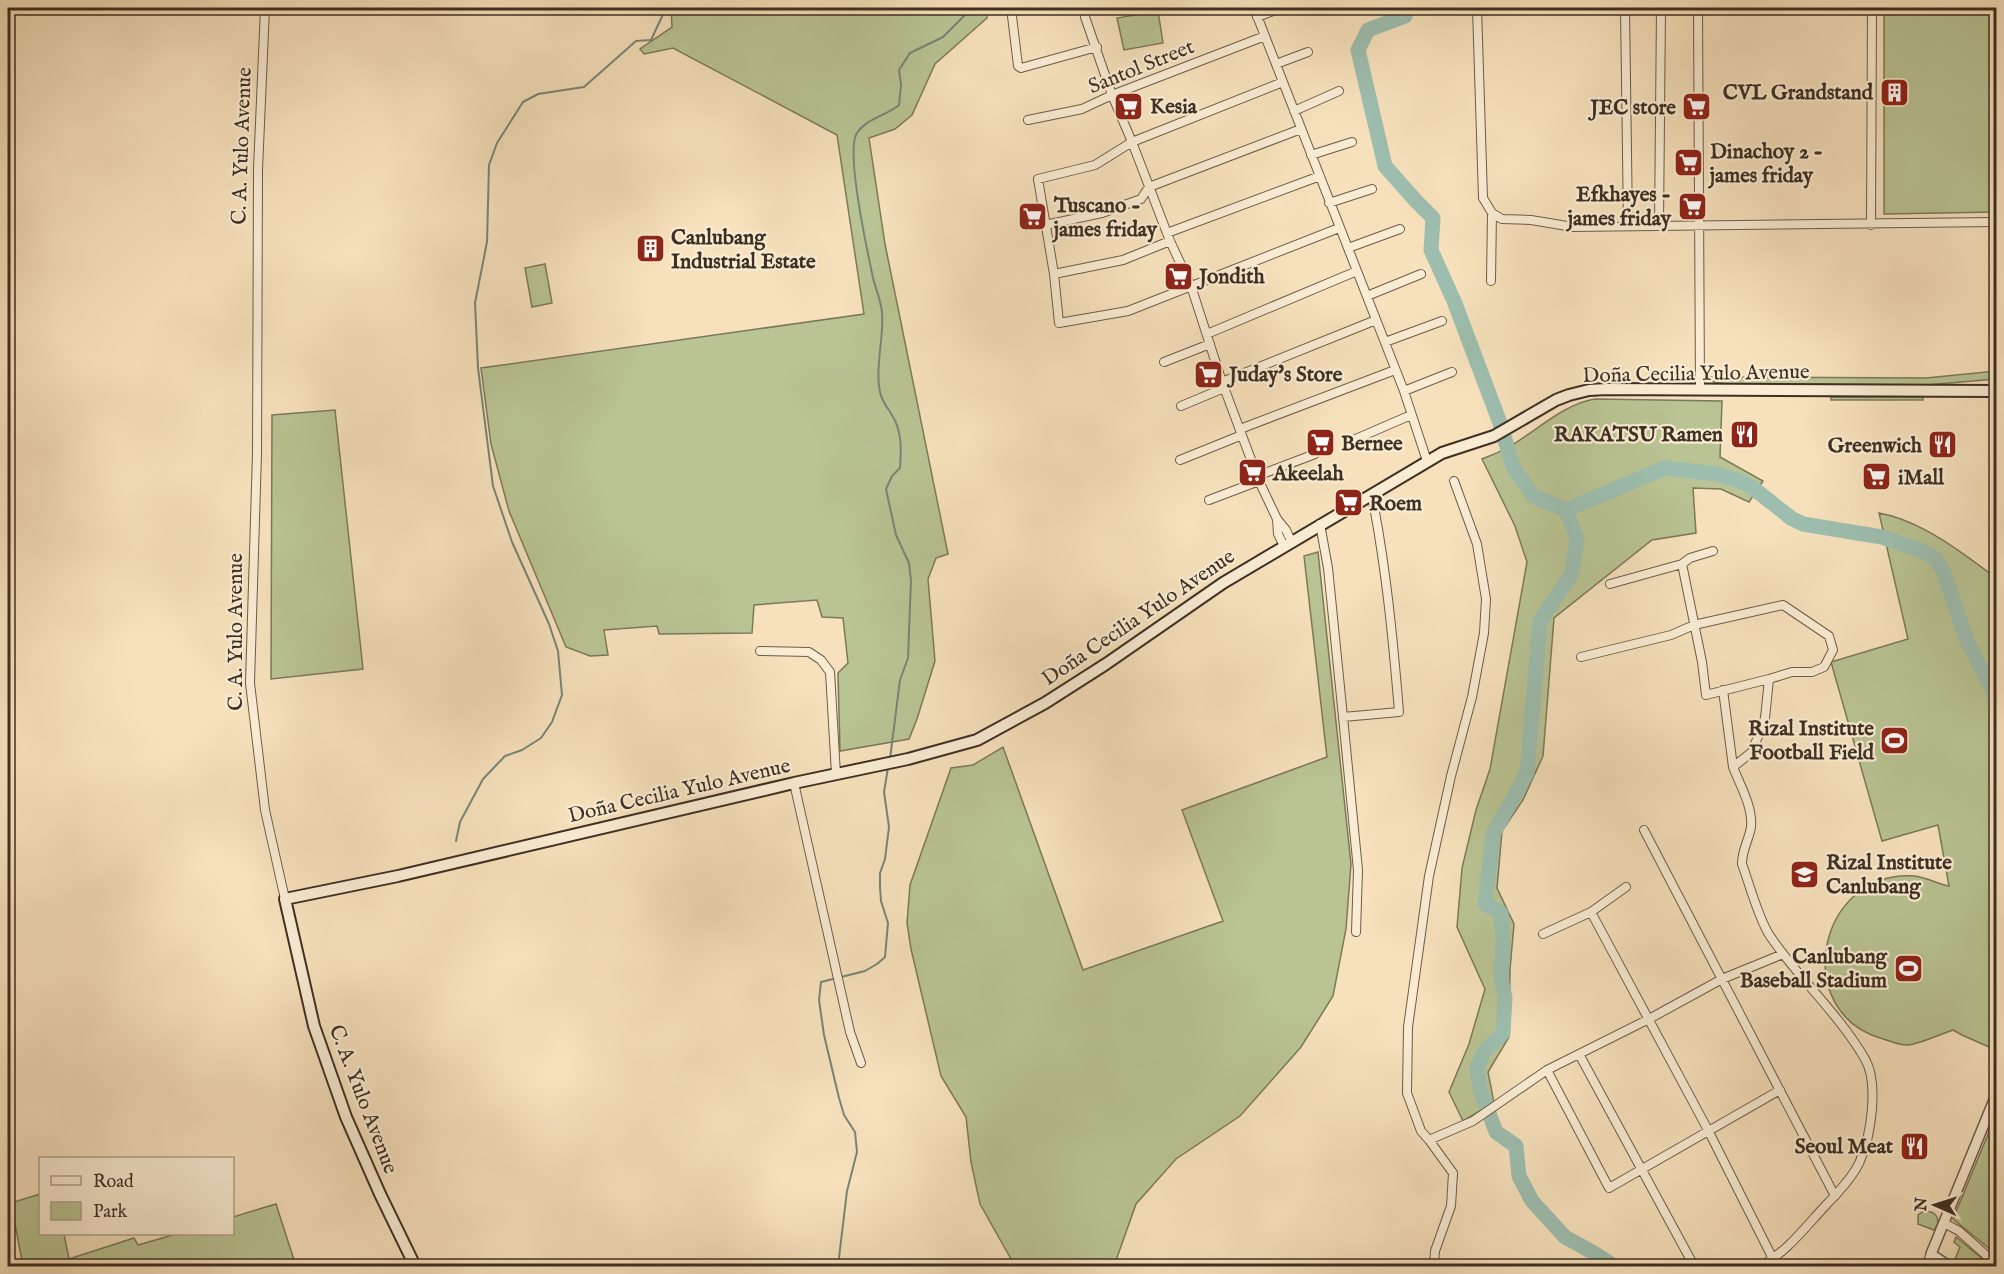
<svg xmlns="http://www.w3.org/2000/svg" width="2004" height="1274" font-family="'IM FELL English',serif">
<rect width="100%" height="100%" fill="#f6e1bc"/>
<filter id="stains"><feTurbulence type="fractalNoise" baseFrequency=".00333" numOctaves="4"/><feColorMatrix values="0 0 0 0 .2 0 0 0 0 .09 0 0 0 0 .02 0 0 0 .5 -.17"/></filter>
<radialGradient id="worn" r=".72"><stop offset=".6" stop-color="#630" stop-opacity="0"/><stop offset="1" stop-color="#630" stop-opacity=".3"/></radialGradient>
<path fill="#b9c393" stroke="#7c795b" stroke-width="1.5" d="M 671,8 L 987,8 L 987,18 L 935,64 L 912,115 L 895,129 L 869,138 L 885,244 L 948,554 L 936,558 L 928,579 L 935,661 L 917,719 L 909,739 L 840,751 L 838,673 L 848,663 L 843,618 L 822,617 L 817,600 L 754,605 L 752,633 L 659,634 L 657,626 L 604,630 L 608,655 L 590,656 L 566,647 L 509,511 L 491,444 L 481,368 L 864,314 L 837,135 L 673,48 L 644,54 L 640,49 L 672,27 Z
M 1884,8 L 1996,8 L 1996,212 L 1884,214 Z
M 1158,11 L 1163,43 L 1124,50 L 1117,18 Z
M 545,264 L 552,303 L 532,307 L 525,268 Z
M 1996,371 L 1996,379 L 1926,385 L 1727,384 L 1714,382 L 1707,377 L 1926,378 Z
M 1831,397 L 1923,397 L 1923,400 L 1831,400 Z
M 1595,399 L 1722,401 L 1720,457 L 1763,481 L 1749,502 L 1721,489 L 1693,488 L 1696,533 L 1652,540 L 1554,618 L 1543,756 L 1523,800 L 1502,831 L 1497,888 L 1514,924 L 1510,969 L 1509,1037 L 1488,1072 L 1494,1103 L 1463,1121 L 1449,1092 L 1469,1044 L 1485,989 L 1457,927 L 1462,868 L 1476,810 L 1490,769 L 1527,562 L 1515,526 L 1482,459 C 1492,455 1503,451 1512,445 C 1537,430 1566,403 1595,399 Z
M 335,410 L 363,669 L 271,679 L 272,415 Z
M 1879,513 C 1920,520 1963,553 1996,578 L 1996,1050 L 1962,1035 L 1953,1030 C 1943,1033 1915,1046 1906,1045 C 1899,1045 1890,1041 1883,1039 C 1789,1013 1817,870 1914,876 C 1926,877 1938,884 1949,886 L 1938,825 L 1882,841 L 1831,662 L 1908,639 Z
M 1318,552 L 1351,864 L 1346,929 L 1333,996 L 1301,1047 L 1240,1116 L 1176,1159 L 1136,1204 L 1114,1266 L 1015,1266 L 980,1204 L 971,1162 L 966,1117 L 941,1076 L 911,949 L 907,923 L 910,885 L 951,768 L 973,765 L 1003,747 L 1083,970 L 1223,921 L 1182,810 L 1327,757 L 1304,556 Z
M 1996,1115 L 1996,1254 L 1953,1219 Z
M 40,1194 L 40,1234 L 64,1234 L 69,1259 L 134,1238 L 138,1245 L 176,1234 L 232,1234 L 233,1217 L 276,1204 L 296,1266 L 23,1266 L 11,1203 Z
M 1924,1211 C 1937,1211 1942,1220 1934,1230 L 1918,1224 L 1918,1215 Z
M 1956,1237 L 1991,1266 L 1955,1266 L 1953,1264 L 1960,1247 L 1954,1242 Z"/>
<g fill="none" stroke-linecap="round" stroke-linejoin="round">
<path stroke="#778577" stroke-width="2" d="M 890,759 L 900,680 L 908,658 L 911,581 L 909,563 L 896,535 L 886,489 L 892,476 L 900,468 C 901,453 902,437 896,423 C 891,410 880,402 879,386 C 876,362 884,337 882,313 C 881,299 874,286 872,273 C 867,249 845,150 857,133 C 867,118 886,116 899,105 L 901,85 L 899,70 L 910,53 L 943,37 L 972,8
M 456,841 L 460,822 L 483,779 L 505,756 L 522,750 L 541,738 L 552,722 L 562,695 L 558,651 L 549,624 L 512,542 L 493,486 L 478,368 L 475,303 L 487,242 L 489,165 L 497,143 L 523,102 L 538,94 L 584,87 L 636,41 L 651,40 L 666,8
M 838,1266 L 847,1191 L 857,1152 L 855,1132 L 844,1115 L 839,1098 L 824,1035 L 819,1000 L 821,982 L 865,971 L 877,964 L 885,957 L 888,923 L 881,901 L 880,887 L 880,873 L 885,859 L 889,827 L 884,792 L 888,768"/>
<path stroke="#9dbeaf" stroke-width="15" d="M 1406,8 L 1405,16 L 1368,30 L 1358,50 L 1385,166 L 1416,201 L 1433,218 L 1431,250 L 1454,301 L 1500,423 L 1513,467 L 1533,496 L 1566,510 L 1665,468 L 1717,474 L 1740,481 L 1753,488 L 1791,518 L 1803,524 L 1882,537 L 1922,551 L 1936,559 L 1944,573 L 1967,641 L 1996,697
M 1566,510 L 1577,539 L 1572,573 L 1540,621 L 1527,773 L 1493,834 L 1485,904 L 1501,913 L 1503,941 L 1501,978 L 1505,998 L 1503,1033 L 1484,1052 L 1477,1068 L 1480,1089 L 1496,1132 L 1516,1146 L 1519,1176 L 1532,1201 L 1565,1237 L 1594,1253 L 1614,1266"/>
<defs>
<path id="minor" d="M 265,8 L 258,169 L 257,454 L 250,683 L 265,810 L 285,899
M 1019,8 L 1013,11 L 1012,16 L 1018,66 L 1021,68 L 1097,47
M 1085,8 L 1085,17 L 1112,95 L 1132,142 L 1170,241 L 1191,286 L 1222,382 L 1259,481 L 1277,519 L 1286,530 L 1291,541
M 1254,8 L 1404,391 L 1427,461
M 1477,8 L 1483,198 L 1492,213 L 1491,281
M 1625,8 L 1628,225
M 1698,8 L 1700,390
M 1257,17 L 1281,8
M 1276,64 L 1308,52
M 1294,111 L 1339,91
M 1028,120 L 1082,109 L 1112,95 L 1265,36
M 1311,155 L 1352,142
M 1329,203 L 1372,189
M 1492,213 L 1502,219 L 1531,220 L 1573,227 L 1996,222
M 1045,225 L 1102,213 L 1141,199 L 1149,187 L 1301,129
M 1659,225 L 1661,8
M 1871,225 L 1872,8
M 1167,233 L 1320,176
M 1170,241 L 1123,260 L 1054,274 L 1059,323 L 1128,311 L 1339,228
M 1348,248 L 1400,229
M 1054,274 L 1038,179 L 1095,165 L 1132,142 L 1283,82
M 1367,296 L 1421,274
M 1207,334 L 1357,271
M 1385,342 L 1442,321
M 1164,362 L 1210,344
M 1222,382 L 1376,320
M 1404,391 L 1452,372
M 1181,406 L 1224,388
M 1240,429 L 1395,370
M 1351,441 L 1411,415
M 1180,460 L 1242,435
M 1257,476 L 1315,454
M 1454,481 L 1477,544 L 1486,599 L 1484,633 L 1472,697 L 1451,776 L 1429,876 L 1408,1027 L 1407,1093 L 1421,1131 L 1429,1140 L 1473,1121 L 1547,1070 L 1649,1019 L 1722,979 L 1783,954
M 1209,500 L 1259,481
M 1277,519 L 1278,534 L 1284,546
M 1320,524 L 1328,568 L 1343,717 L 1399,712 C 1393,639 1386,567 1372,496
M 1713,551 L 1690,558 L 1682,564 L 1702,662 L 1706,695 L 1769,679 L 1765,718 L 1752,752 L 1733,767 C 1740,785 1753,807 1751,827 C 1749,840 1742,849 1742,864 C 1749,883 1759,920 1770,936 C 1799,979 1839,1014 1865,1059 C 1879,1083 1871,1136 1860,1161 C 1855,1174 1837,1194 1827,1204 C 1806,1226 1788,1251 1761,1266
M 1610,584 L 1682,564
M 760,651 L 809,652 L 821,660 L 830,672 L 836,774
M 1581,657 L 1671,635 L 1694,625 L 1783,605 L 1829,636 L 1833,650 L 1824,667 L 1812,672 L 1792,672 L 1769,679
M 1723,690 L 1733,767
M 1343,717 L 1358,870 L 1356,932
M 794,783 L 850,1032 L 861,1063
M 1644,830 L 1835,1196
M 1591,912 L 1708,1130 L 1773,1259
M 1543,934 L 1591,912 L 1626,887
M 1579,1054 L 1694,1266
M 1547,1070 L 1609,1188 L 1780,1090
M 1429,1140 L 1453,1173 L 1451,1206 L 1435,1251 L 1434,1266
M 1944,1223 L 1959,1231 L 1996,1264
M 1926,1266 L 1931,1254"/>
<path id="tertiary" d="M 1949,1266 L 1931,1254 L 1996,1095"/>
<path id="secondary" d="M 415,1266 L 380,1194 L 346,1117 L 314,1026 L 285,899 L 398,876 L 794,783 L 908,759 L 977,740 L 1045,703 L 1106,664 L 1223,583 L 1442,453 L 1494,436 L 1556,400 L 1569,395 L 1589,390 L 1607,389 L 1996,391"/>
</defs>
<use href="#minor" stroke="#6c5c49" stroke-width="10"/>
<use href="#tertiary" stroke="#6c5c49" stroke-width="12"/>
<use href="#secondary" stroke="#3e2f23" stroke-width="14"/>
<use href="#minor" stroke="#f9ecd3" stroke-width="8"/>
<use href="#tertiary" stroke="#f9ecd3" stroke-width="9"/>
<use href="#secondary" stroke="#f9ecd3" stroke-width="10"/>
</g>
<defs>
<symbol id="building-square" viewBox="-11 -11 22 22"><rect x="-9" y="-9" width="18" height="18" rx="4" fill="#8f2418" stroke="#f9ecd3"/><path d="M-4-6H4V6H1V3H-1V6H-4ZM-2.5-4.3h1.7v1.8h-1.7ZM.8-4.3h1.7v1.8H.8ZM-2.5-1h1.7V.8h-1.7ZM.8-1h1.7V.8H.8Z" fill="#fff"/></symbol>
<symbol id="supermarket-square" viewBox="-11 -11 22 22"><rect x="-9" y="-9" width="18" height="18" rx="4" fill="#8f2418" stroke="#f9ecd3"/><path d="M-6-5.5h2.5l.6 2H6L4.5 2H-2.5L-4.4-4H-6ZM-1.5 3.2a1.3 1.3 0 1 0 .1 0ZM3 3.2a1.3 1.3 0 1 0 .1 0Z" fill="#fff"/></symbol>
<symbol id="restaurant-square" viewBox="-11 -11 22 22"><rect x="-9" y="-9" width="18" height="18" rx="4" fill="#8f2418" stroke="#f9ecd3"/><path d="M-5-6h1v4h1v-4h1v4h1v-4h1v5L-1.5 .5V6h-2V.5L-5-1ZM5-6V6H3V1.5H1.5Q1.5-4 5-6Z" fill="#fff"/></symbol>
<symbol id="stadium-square" viewBox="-11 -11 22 22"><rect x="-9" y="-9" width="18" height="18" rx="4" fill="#8f2418" stroke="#f9ecd3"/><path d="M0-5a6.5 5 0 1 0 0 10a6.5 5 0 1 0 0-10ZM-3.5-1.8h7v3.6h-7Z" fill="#fff"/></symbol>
<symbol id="school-square" viewBox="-11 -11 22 22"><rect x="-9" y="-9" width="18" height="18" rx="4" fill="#8f2418" stroke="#f9ecd3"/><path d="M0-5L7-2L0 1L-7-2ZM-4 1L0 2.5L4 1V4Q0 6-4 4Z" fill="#fff"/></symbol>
</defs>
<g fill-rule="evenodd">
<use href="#building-square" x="1878" y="76" width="33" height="33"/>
<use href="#supermarket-square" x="1112" y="90" width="33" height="33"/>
<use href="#supermarket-square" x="1680" y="90" width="33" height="33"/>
<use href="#supermarket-square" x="1672" y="146" width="33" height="33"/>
<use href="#supermarket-square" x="1676" y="190" width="33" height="33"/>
<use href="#supermarket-square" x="1016" y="200" width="33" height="33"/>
<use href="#building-square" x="634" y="232" width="33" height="33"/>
<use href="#supermarket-square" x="1162" y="260" width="33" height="33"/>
<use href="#supermarket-square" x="1192" y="358" width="33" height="33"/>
<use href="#restaurant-square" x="1728" y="418" width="33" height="33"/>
<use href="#supermarket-square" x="1304" y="426" width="33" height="33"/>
<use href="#restaurant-square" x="1926" y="428" width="33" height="33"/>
<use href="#supermarket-square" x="1236" y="456" width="33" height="33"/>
<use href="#supermarket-square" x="1860" y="460" width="33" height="33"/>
<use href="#supermarket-square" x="1332" y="486" width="33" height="33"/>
<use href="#stadium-square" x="1878" y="724" width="33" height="33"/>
<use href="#school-square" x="1788" y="858" width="33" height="33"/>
<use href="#stadium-square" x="1892" y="952" width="33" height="33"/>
<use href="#restaurant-square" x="1898" y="1130" width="33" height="33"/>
</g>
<g text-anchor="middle" stroke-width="4.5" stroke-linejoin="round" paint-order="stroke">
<g font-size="21" fill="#3e2f23" stroke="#f9ecd3">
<text transform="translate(1141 66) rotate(-22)" y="7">Santol Street</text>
<text transform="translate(241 146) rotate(-88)" y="7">C. A. Yulo Avenue</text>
<text transform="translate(1696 373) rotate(-1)" y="7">Doña Cecilia Yulo Avenue</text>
<text transform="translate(1138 617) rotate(-34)" y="7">Doña Cecilia Yulo Avenue</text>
<text transform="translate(235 632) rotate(-90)" y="7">C. A. Yulo Avenue</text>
<text transform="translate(679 790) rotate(-13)" y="7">Doña Cecilia Yulo Avenue</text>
<text transform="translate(364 1099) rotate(69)" y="7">C. A. Yulo Avenue</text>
</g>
<g font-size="21" font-weight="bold" fill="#3e2f23" stroke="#f9ecd3" text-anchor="start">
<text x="1873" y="99" text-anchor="end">CVL Grandstand</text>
<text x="1150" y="113">Kesia</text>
<text x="1676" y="114" text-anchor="end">JEC store</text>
<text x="1710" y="158">Dinachoy 2 -<tspan x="1710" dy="24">james friday</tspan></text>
<text x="1671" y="201" text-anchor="end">Efkhayes -<tspan x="1671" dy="24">james friday</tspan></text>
<text x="1054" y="212">Tuscano -<tspan x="1054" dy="24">james friday</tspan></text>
<text x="671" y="244">Canlubang<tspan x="671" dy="24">Industrial Estate</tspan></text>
<text x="1199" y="283">Jondith</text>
<text x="1229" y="381">Juday's Store</text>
<text x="1723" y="441" text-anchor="end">RAKATSU Ramen</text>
<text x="1341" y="450">Bernee</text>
<text x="1922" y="452" text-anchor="end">Greenwich</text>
<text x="1273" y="480">Akeelah</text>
<text x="1898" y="484">iMall</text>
<text x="1369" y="510">Roem</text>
<text x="1874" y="735" text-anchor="end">Rizal Institute<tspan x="1874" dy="24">Football Field</tspan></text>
<text x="1826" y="869">Rizal Institute<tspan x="1826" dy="24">Canlubang</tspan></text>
<text x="1887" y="963" text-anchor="end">Canlubang<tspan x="1887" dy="24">Baseball Stadium</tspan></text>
<text x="1893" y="1153" text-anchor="end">Seoul Meat</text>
</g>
</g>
<rect width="2004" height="1274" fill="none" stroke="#f6e1bc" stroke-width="30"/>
<rect x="9" y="9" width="1986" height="1256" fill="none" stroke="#3e2f23" stroke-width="3"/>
<rect x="15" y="15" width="1974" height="1244" fill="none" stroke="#3e2f23" stroke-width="1.5"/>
<rect x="39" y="1157" width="195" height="78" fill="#f9ecd3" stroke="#aea08d" stroke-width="1.5"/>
<rect x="51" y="1176" width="30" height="9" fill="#f9ecd3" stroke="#aea08d" stroke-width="1.5"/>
<text x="93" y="1187" font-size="18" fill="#3e2f23">Road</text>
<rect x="51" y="1202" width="30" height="18" fill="#b9c393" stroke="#aea08d" stroke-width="1.5"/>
<text x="93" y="1217" font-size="18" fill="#3e2f23">Park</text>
<g transform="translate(1935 1205) rotate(273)" stroke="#f9ecd3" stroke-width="4.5" paint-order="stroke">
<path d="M0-4.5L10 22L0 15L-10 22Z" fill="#3e2f23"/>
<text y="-9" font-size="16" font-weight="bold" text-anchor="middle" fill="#3e2f23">N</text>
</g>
<rect width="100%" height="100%" filter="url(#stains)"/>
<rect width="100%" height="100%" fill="url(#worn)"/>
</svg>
